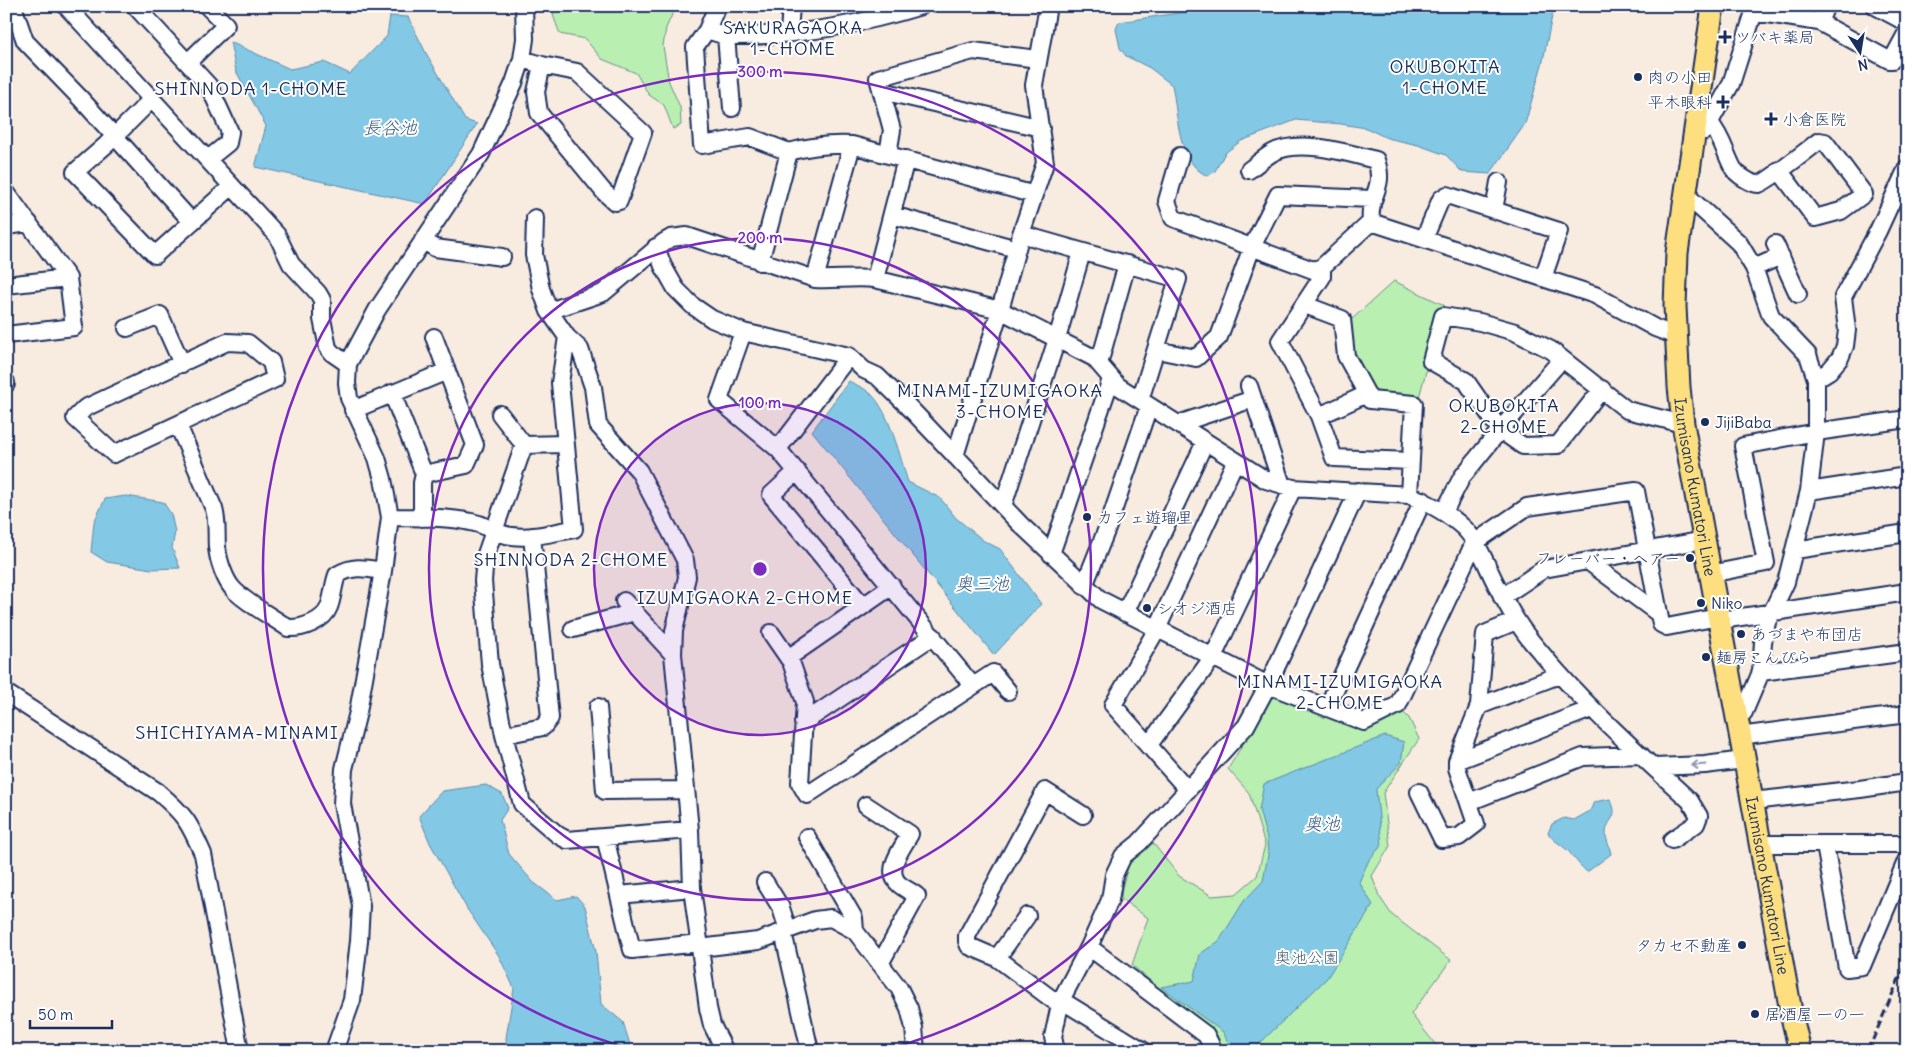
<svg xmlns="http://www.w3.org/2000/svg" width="1913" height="1057" font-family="Delius,'Klee One',sans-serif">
<rect width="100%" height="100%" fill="#f8ebe0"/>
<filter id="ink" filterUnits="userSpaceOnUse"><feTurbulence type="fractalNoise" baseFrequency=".02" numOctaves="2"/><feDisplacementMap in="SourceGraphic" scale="10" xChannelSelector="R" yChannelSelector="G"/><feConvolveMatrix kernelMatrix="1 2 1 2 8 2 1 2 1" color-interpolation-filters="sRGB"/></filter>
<g filter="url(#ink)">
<path fill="#b9efb1" stroke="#6a8f88" d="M 557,6 L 566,9 L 585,6 L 676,6 L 666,28 L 663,46 L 669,82 L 680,107 L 681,125 L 673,129 L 664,105 L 649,95 L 636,73 L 602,59 L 585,39 L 560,34 L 553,15 Z
M 1394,281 L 1444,305 L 1418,401 L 1372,393 L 1351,352 L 1351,320 Z
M 1280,693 L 1365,729 L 1403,712 L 1409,718 L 1419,739 L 1383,793 L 1390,846 L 1372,876 L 1379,896 L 1392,915 L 1451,960 L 1411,1014 L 1436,1045 L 1447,1051 L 1223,1051 L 1217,1040 L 1132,965 L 1148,918 L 1121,899 L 1122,887 L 1129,864 L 1153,843 L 1179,876 L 1212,896 L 1236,894 L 1257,876 L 1265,845 L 1249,793 L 1228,769 L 1270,699 Z"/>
<path fill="#83c8e4" stroke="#598bae" d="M 1243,6 L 1554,6 L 1543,61 L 1525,124 L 1490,174 L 1462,172 L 1446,155 L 1418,145 L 1387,138 L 1366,128 L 1341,124 L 1296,120 L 1241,141 L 1225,153 L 1215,171 L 1208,176 C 1177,164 1178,113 1172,85 L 1150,68 L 1126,56 L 1120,48 L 1116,29 L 1119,22 L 1198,10 Z
M 390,16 L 408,17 L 426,53 L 465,120 L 477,124 L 425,204 L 255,167 L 266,126 L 236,71 L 230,42 L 290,69 L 324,62 L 350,74 L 387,36 Z
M 849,381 C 856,385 867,389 872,395 C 890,413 900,457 908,482 L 940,498 L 956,518 L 984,541 L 1000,549 L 1041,604 L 994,655 L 812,431 Z
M 126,496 L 163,502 L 171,514 L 175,532 L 172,548 L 180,568 L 152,569 L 107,562 L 91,552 L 94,522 L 105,499 Z
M 1385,736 L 1404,742 L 1401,763 L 1376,789 L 1382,845 L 1369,860 L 1359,882 L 1373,905 L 1327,978 L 1252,1051 L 1232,1051 L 1223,1032 L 1161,987 L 1194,981 L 1200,954 L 1219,941 L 1244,901 L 1263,881 L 1268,855 L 1267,839 L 1259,810 L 1264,784 Z
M 486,785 L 502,794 L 508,808 L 500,820 L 509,854 L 533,882 L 557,900 L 576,896 L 585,906 L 596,952 L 601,1004 L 623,1022 L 632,1051 L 507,1051 L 506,1038 L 514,988 L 499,956 L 467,909 L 430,843 L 419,816 L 442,791 Z
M 1610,799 C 1621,819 1606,818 1606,834 C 1606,840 1610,848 1611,854 L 1587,872 C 1580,866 1576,860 1570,853 C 1563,845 1554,842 1548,833 L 1552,824 L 1564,818 L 1574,820 L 1590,811 L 1594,802 Z"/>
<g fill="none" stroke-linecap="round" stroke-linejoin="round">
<defs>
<path id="minor" d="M 13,6 L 25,41 L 81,99 L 192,222
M 66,6 L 277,235 L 291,264 L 318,293 L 322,300 L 322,319 L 328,348 L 332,353 L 348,364
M 135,6 L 209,86 L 230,132 L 228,143 L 208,159
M 1875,6 L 1907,23
M 1754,12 L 1819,22 L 1889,60 L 1892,60 L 1907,32
M 1819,22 L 1826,6
M 707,30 L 717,6
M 789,32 L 791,6
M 726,36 L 707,30 L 695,47 L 702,145 L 750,137 L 789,152
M 522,59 L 542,65 L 536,92 L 539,113 L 604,192 L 615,202 L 619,201 L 643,133 L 577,72 L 542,65
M 188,62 L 226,25 L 207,6
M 882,91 L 1041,128
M 152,99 L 106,145 L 75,172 L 155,255 L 232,186
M 732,108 L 726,36 C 791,37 859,25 921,6
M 1710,123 C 1722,137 1725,153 1733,168 C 1736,174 1752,185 1759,184 C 1766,183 1810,148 1819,141 L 1825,142 L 1864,194 L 1841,211 L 1815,218 L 1779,170
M 1705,131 L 1731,84 L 1754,12 L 1754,6
M 888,154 L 892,130 L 878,78 L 973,51 L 1038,59
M 1180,156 L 1167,201 L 1173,218 L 1313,270 L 1322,267 L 1371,222 C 1368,194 1386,189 1376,160 C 1347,153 1300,138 1272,153 C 1264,158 1257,164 1249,170
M 6,192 L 68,278 L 74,327 L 6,335
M 1685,194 L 1739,243 L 1754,268 L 1771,316 L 1808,355 L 1816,379 L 1816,432 L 1809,491 L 1786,582 L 1767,622 L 1763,642 L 1761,672 L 1744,712 L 1737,719
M 1494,210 L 1499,182
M 892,215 L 1017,249
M 535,218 L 534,255 L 541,289 L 549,311 L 567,337 L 580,349 L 593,387 L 598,425 L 639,471 L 685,560 L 687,577 L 674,631 L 673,654 L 690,830 L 692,888 L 708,1008 L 712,1025 L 725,1051
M 1371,222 L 1595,295 L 1655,328 L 1676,336
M 6,226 L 29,223
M 1021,234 L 1178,279 L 1140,400
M 1424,239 L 1441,199 L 1447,195 L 1559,231 L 1543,278
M 423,240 L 435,248 L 502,257
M 1775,244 L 1798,294
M 656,247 L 663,266 L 676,289 L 693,306 L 712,319 L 743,332 L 849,356 L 864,370 L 877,376 L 906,404 L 1020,524 L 1101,600 L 1268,685 L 1364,722 L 1398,705 L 1474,543 L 1527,507 L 1636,491 L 1661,624 L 1667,627 L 1708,619 L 1728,619 L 1907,592
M 760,262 L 789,152 C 810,146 831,144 852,145 L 1035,195
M 1322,267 L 1322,277 L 1280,341 L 1319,416 L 1334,458 L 1411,461
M 1754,268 L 1781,256
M 815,279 L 852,145
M 875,279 L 906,159
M 6,285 L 68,278
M 1305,305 L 1342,319 L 1346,356 L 1370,400 L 1414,404 L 1409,495
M 549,311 L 603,293 L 664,242 L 671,238 L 687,236 L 815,279 C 835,280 855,277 875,279 L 1000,310 L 1094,358 L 1118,386 L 1266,480 L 1293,488 L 1409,495 C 1429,503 1449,514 1464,528 C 1479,543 1487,567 1496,584 C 1508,607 1520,629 1537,648 C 1583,704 1637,752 1690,801 L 1699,816 L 1696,824 L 1672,840
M 127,328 L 160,315 L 182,364
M 743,332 L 719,400 L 778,449 L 973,686
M 227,342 L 248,343 L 271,362 L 275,379 L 114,454 L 75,418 L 85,408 Z
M 1157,350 L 1196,358 L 1219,337 L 1252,247 L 1278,195 L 1372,199
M 1099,364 L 1127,264
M 1816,379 L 1829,371 L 1840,358 L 1845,346 L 1847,330 L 1843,297 L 1878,231 L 1907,168
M 6,382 L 6,384
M 1249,386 L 1282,485
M 1602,389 L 1558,445 L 1523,446 L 1500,430 L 1466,381 L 1431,361 L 1443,316 L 1480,322 L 1515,332 L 1551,350 L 1627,410 L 1683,424
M 392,393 L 424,474 L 422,483 L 422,518
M 353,410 L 447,371
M 500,414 L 524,445 L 565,444
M 1319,416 L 1367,394
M 1178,424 L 1253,399
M 178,425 L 214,509 C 218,523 216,533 217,547 C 218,560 225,581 234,590 C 249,605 271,616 288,628 C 302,629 324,621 329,607 C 333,597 333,586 337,575 C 353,565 365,568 383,571
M 524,445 L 485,557 L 483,581 L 490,664 L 504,735 L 522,804 L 558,835 L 567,840 L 690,830
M 778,449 L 849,356
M 955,456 L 1000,310 L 1021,234 L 1045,163 L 1034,85 L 1048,6
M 797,471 L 771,495 L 863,606
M 424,474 L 466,465 L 475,445 L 434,337
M 1809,491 L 1907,476
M 1003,506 L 1057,339 L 1082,252
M 1444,512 L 1462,477 L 1500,430 L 1562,359
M 390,517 C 419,518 452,516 479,524 C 490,528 500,535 512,536 C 532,539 554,532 574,529 L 560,383 L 567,337
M 1795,550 L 1907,533
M 1051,554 L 1111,379
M 1589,562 L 1659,614
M 1710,574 L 1766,563 L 1743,446 L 1816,432 L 1907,419
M 1084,586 L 1108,526 L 1149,406
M 1502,597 L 1544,569 L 1704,540
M 624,601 L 673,654
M 1125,613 L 1205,442
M 573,629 L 635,612
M 771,633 L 791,662 L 805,702 L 800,783 L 807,795 L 993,673 L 1008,691
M 788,658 L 892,586
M 1761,672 L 1907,652
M 6,693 L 158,792 C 185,815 189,822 203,854 L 240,1051
M 1479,706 L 1559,675
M 598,707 L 605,791 L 686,790
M 1327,708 L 1423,500
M 803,723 L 933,636
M 504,735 L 543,727 L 550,718 L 532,536
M 1739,736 L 1907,714
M 1148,746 L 1213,657 L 1293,488
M 1457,761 L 1591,709
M 1654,767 L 1705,765 L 1744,760
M 1188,790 L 1113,705 L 1157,629 L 1235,462
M 1419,792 L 1442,839 L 1459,837 L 1476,824 L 1457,768 L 1457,761 L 1479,706 L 1485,634 L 1516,621
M 1752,801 L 1860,789 L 1907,782
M 1469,802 L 1583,757 L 1641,755
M 866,805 L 910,834 C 902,849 883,871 900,885 C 905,889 912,892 917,896 L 880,964
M 605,837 L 632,950 L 700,943
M 807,837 L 854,918 L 855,931
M 1761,844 L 1907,844
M 1825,845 L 1847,968 L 1862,966 L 1907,859
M 765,882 L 781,908 L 788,930
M 619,895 L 692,888
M 1027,916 L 997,958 L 1053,1000 L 1061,1000 L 1144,1051
M 783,932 L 810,1051
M 1089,947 L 1206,1035 L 1214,1051
M 700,948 L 758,941 L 815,920 L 831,918 L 855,931 L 899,988 L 909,1008 L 914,1028 L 916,1051
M 997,958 L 969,946 L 967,941 L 967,936 L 1045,791 L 1083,815
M 334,1051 L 352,1000 L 359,941 L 361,906 L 342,804 L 344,769 L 358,712 L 383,571 L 390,517 L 383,479 L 377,458 L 349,398 L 347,383 L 348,364 L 377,310 L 481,154 L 514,83 L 522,59 L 525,39 L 524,6
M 1056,1051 L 1053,1037 L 1061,1000 L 1089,947 L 1110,900 L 1114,875 L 1123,856 L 1139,843 L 1246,726 L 1268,685 L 1358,491"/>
<g id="major">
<path id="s1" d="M 1713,6 L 1677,253 L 1675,306 L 1679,387 L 1683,424 L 1792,1017 L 1800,1051"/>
</g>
</defs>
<use href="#minor" stroke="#1b2f5e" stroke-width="20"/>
<use href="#major" stroke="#1b2f5e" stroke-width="25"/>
<use href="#minor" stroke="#fff" stroke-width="16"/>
<use href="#major" stroke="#fddf80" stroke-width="21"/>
<path stroke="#1b2f5e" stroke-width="3" stroke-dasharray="8 4" stroke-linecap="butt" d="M 1868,1051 L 1907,960"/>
</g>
<defs><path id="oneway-shaft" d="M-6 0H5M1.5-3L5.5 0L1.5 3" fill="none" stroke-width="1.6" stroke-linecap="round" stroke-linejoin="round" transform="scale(1.25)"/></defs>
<use stroke="#8d97ae" href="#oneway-shaft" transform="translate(1699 765) rotate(176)"/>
</g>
<circle cx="760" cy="569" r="166" fill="#7b2cbf" fill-opacity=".12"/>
<g fill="none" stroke="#7b2cbf" stroke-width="2.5">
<circle cx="760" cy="569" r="166"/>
<circle cx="760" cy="569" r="331"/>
<path d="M636 1050A497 497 0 1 1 884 1050"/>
</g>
<g fill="#1b2f5e" stroke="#fff" stroke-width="2">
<path d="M1722.5 29.5h5v5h5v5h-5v5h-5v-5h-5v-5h5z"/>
<circle cx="1638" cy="77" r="5"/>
<path d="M1720.5 94.5h5v5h5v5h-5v5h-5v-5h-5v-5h5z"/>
<path d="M1768.5 111.5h5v5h5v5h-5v5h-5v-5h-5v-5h5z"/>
<circle cx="1705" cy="422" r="5"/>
<circle cx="1087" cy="517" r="5"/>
<circle cx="1690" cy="558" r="5"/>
<circle cx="1701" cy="603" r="5"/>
<circle cx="1147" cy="608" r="5"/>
<circle cx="1741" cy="634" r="5"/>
<circle cx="1706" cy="657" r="5"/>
<circle cx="1742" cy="945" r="5"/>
<circle cx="1755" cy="1014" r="5"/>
</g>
<g text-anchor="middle" stroke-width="4" stroke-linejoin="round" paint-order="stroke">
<g font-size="16" fill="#1b2f5e" stroke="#fff" text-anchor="start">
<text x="1735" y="43">ツバキ薬局</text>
<text x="1648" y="83">肉の小田</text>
<text x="1712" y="108" text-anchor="end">平木眼科</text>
<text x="1782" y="125">小倉医院</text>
<text x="1715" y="428">JijiBaba</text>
<text x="1097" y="523">カフェ遊瑠里</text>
<text x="1680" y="564" text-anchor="end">フレーバー・ヘアー</text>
<text x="1711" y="609">Niko</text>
<text x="1157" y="614">シオジ酒店</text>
<text x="1751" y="640">あづまや布団店</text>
<text x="1716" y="663">麺房こんぴら</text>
<text x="1732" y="951" text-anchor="end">タカセ不動産</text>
<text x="1765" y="1020">居酒屋 一の一</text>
</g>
<g font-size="16" fill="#1b2f5e" stroke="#fff">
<text dy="6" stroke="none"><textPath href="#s1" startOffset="485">Izumisano Kumatori Line</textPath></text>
<text dy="6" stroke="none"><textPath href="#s1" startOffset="890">Izumisano Kumatori Line</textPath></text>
</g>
<g font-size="16" fill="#425f73" stroke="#fff">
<text x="1307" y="963">奥池公園</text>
</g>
<g font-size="18" letter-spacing="1" fill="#1b2f5e" stroke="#fff">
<text x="793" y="34">SAKURAGAOKA<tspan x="793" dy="21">1-CHOME</tspan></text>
<text x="1445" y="73">OKUBOKITA<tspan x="1445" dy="21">1-CHOME</tspan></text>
<text x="251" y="95">SHINNODA 1-CHOME</text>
<text x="1000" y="397">MINAMI-IZUMIGAOKA<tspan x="1000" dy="21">3-CHOME</tspan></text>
<text x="1504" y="412">OKUBOKITA<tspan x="1504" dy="21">2-CHOME</tspan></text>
<text x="571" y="566">SHINNODA 2-CHOME</text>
<text x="745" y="604">IZUMIGAOKA 2-CHOME</text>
<text x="1340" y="688">MINAMI-IZUMIGAOKA<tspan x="1340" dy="21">2-CHOME</tspan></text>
<text x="237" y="739">SHICHIYAMA-MINAMI</text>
</g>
<g font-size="18" font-style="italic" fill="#3a5d86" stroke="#fff">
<text x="390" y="134">長谷池</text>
<text x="982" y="590">奥三池</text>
<text x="1322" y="830">奥池</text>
</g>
</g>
<circle cx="760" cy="569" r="8" fill="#7b2cbf" stroke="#fff" stroke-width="2.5"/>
<g font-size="15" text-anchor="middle" font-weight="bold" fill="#7b2cbf" stroke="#fff" stroke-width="4" stroke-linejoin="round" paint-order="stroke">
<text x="760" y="77">300 m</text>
<text x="760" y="243">200 m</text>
<text x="760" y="408">100 m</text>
</g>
<rect width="1913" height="1057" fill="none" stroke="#fff" stroke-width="25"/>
<rect x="12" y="12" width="1888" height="1032" fill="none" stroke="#1b2f5e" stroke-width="2" filter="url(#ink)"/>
<g transform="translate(1860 52) rotate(168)" stroke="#ffffff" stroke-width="4" paint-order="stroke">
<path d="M0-4L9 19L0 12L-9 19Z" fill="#1b2f5e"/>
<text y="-8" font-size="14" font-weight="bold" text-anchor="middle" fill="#1b2f5e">N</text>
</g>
<path d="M30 1020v8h82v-8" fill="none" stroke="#1b2f5e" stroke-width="2.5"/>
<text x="38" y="1020" font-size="15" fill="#1b2f5e" stroke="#ffffff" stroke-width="4" paint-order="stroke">50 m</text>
</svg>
